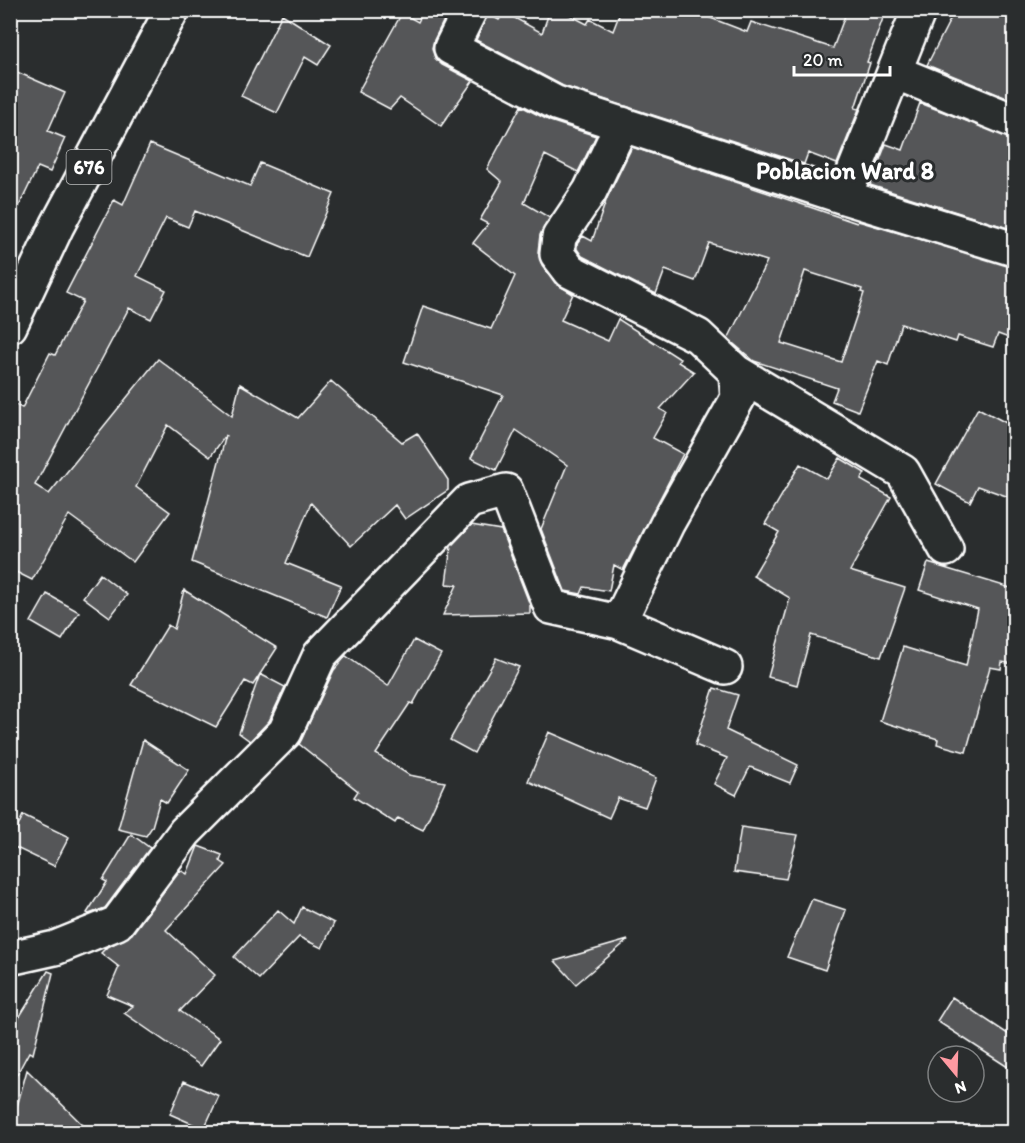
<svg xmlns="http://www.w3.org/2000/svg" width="1025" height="1143" font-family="Itim,sans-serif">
<rect width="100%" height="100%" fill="#2a2d2e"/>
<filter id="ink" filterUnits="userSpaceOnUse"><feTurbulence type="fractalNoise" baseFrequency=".0167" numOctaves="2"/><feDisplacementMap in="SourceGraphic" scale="12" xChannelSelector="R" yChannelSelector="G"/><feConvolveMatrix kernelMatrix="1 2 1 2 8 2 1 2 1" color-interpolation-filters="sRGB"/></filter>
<g filter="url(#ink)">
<path fill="#555758" stroke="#fff" stroke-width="1.5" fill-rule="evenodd" d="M 424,10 L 449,10 L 434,40 L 432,48 L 435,58 L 442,65 L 473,81 L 441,126 L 400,98 L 390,109 L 358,92 L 402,13 L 418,22 Z
M 550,10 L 560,10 L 587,24 L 590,19 L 613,31 L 621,10 L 690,10 L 747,32 L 751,22 L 833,48 L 847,10 L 886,10 L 867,62 L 870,63 L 855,108 L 859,109 L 837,164 L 808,153 L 804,164 L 563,86 L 476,40 L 488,14 L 499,20 L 504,12 L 542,33 Z
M 955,10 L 989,10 L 1014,20 L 1014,101 L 927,65 Z
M 282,14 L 331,45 L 318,65 L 305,57 L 277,113 L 241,96 Z
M 10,69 L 65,93 L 48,131 L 65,138 L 50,172 L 38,167 L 10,225 Z
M 920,103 L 1014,139 L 1014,230 L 870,185 L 886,144 L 903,150 Z
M 521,106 L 550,121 L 596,136 L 578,172 L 545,155 L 524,203 L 550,218 L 540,235 L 538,252 L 542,265 L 555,283 L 573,294 L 561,320 L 608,341 L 618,319 L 680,359 L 678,362 L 694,372 L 660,409 L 667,413 L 653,438 L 683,454 L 623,570 L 614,565 L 609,591 L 584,587 L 581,594 L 565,591 L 541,529 L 567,465 L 516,430 L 496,470 L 471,458 L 503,395 L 404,362 L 423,306 L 491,329 L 515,276 L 473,243 L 488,224 L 480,220 L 502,182 L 487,169 Z
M 150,144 L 250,186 L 260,163 L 334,194 L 307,257 L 195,211 L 188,227 L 166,218 L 137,276 L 166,290 L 151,319 L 129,308 L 35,485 L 49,494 L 158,359 L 232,416 L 240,384 L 298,418 L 331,381 L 402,442 L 417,433 L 448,480 L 448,490 L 405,519 L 395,505 L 351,546 L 311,503 L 286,563 L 341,585 L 327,617 L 192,562 L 226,435 L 210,457 L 168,425 L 136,487 L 170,512 L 133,562 L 69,515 L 32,580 L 10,569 L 10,402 L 22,408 L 50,353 L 55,355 L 83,301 L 66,293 L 114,200 L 123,205 Z
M 632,147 L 857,223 L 858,221 L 1014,267 L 1014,340 L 998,334 L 993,347 L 958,336 L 956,342 L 901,324 L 888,365 L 878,361 L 858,411 L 832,401 L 837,388 L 754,361 L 728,339 L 767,261 L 709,243 L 695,281 L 665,270 L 656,294 L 582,256 L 577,249 L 577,244 L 583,236 L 592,241 L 607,198 ZM 805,271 L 862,289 L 861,292 L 864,293 L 841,362 L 781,343 Z
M 978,408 L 1014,427 L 1014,484 L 1009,497 L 978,486 L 970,502 L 936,484 Z
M 840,458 L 865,473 L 861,480 L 891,497 L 850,571 L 905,588 L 881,657 L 811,635 L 797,685 L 768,677 L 790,598 L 753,576 L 779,532 L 765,524 L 800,464 L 827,479 Z
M 471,525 L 501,530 L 530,605 L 530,613 L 443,615 L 457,585 L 446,584 L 451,546 Z
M 928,563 L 1014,589 L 1014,664 L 1002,662 L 1001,669 L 990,667 L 966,752 L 937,744 L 938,739 L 880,721 L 903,647 L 966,666 L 978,609 L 919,590 Z
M 100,574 L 127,595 L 110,617 L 83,597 Z
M 184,590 L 277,648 L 253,685 L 245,681 L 216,727 L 131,685 L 168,625 L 174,629 Z
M 47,594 L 79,612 L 62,640 L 31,622 Z
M 414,640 L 441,654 L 413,704 L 410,703 L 376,754 L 409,775 L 445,782 L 423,830 L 398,818 L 395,823 L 354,797 L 358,791 L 299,744 L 334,670 L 346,656 L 388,686 Z
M 496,658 L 519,667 L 474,753 L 450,740 Z
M 260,674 L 285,687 L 269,721 L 250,741 L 239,733 Z
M 714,688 L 738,695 L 726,730 L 798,765 L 790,783 L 750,767 L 736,795 L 714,784 L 727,758 L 695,745 Z
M 549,732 L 656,778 L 645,807 L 618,798 L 609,818 L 528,781 Z
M 143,740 L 189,770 L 167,803 L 160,799 L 152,827 L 146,836 L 118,829 Z
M 23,815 L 69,837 L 54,866 L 10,845 Z
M 741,827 L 798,835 L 786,879 L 734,872 Z
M 131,834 L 150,848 L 105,908 L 89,914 L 87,913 L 107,882 L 103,880 Z
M 198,846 L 222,855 L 220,861 L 226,865 L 166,930 L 215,975 L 180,1011 L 220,1039 L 201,1066 L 124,1013 L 133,1006 L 107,995 L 119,967 L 101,953 L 106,948 L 132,934 L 180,870 L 187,874 Z
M 812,899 L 846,910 L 825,970 L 787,957 Z
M 302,907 L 334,923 L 322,948 L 299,937 L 259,979 L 234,957 L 278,910 L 294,924 Z
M 628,940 L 576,984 L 555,961 Z
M 48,971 L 53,973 L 33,1054 L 29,1052 L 10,1087 L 10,1032 Z
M 952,997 L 1014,1038 L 1014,1071 L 937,1021 Z
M 27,1070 L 90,1132 L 10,1132 Z
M 184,1081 L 219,1096 L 204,1129 L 170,1114 Z"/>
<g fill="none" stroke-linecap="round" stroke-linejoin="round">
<defs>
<path id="minor" d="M 470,10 L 451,48 L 556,103 L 844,197 L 1014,249
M 895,72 L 1014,121
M 844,197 L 919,10
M 736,372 L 903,472 L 946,549
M 619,622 L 667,524 L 738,398 L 736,372 L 698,336 L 570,271 L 557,254 L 559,237 L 590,191 L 622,124
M 10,958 L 55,948 L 117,923 L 185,832 L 285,732 L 320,655 L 469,501 L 506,491 L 551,607 L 619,622 L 725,667"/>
<path id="major" d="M 10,326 L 57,226 L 172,10"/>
</defs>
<use href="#minor" stroke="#fff" stroke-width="38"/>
<use href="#major" stroke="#fff" stroke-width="38"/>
<use href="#minor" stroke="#2a2d2e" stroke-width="33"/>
<use href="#major" stroke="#2a2d2e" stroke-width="33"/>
</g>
</g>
<g text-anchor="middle" stroke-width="6" stroke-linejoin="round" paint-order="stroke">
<rect fill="#2a2d2e" stroke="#bfc0c0" stroke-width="1.5" x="66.5" y="150" width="45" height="34" rx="4.5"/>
<g font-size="20" font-weight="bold" fill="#fff">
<text x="89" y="174">676</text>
</g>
<g font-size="24" font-weight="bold" fill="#fff" stroke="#2a2d2e">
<text x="845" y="179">Poblacion Ward 8</text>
</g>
</g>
<rect width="1025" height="1143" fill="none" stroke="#2a2d2e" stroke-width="36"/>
<rect x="18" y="18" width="989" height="1107" fill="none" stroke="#fff" stroke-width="2" filter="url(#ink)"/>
<g transform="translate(956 1074) rotate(161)"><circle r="28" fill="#2a2d2e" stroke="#7f8182" stroke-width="1.5"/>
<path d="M0-4.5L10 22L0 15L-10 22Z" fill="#ff9aa2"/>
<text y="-9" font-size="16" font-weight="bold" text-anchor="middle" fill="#ffffff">N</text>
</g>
<path d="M794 66v9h96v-9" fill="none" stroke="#ffffff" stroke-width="3"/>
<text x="803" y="66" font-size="18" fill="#ffffff" stroke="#2a2d2e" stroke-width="4.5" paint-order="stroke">20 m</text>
</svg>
